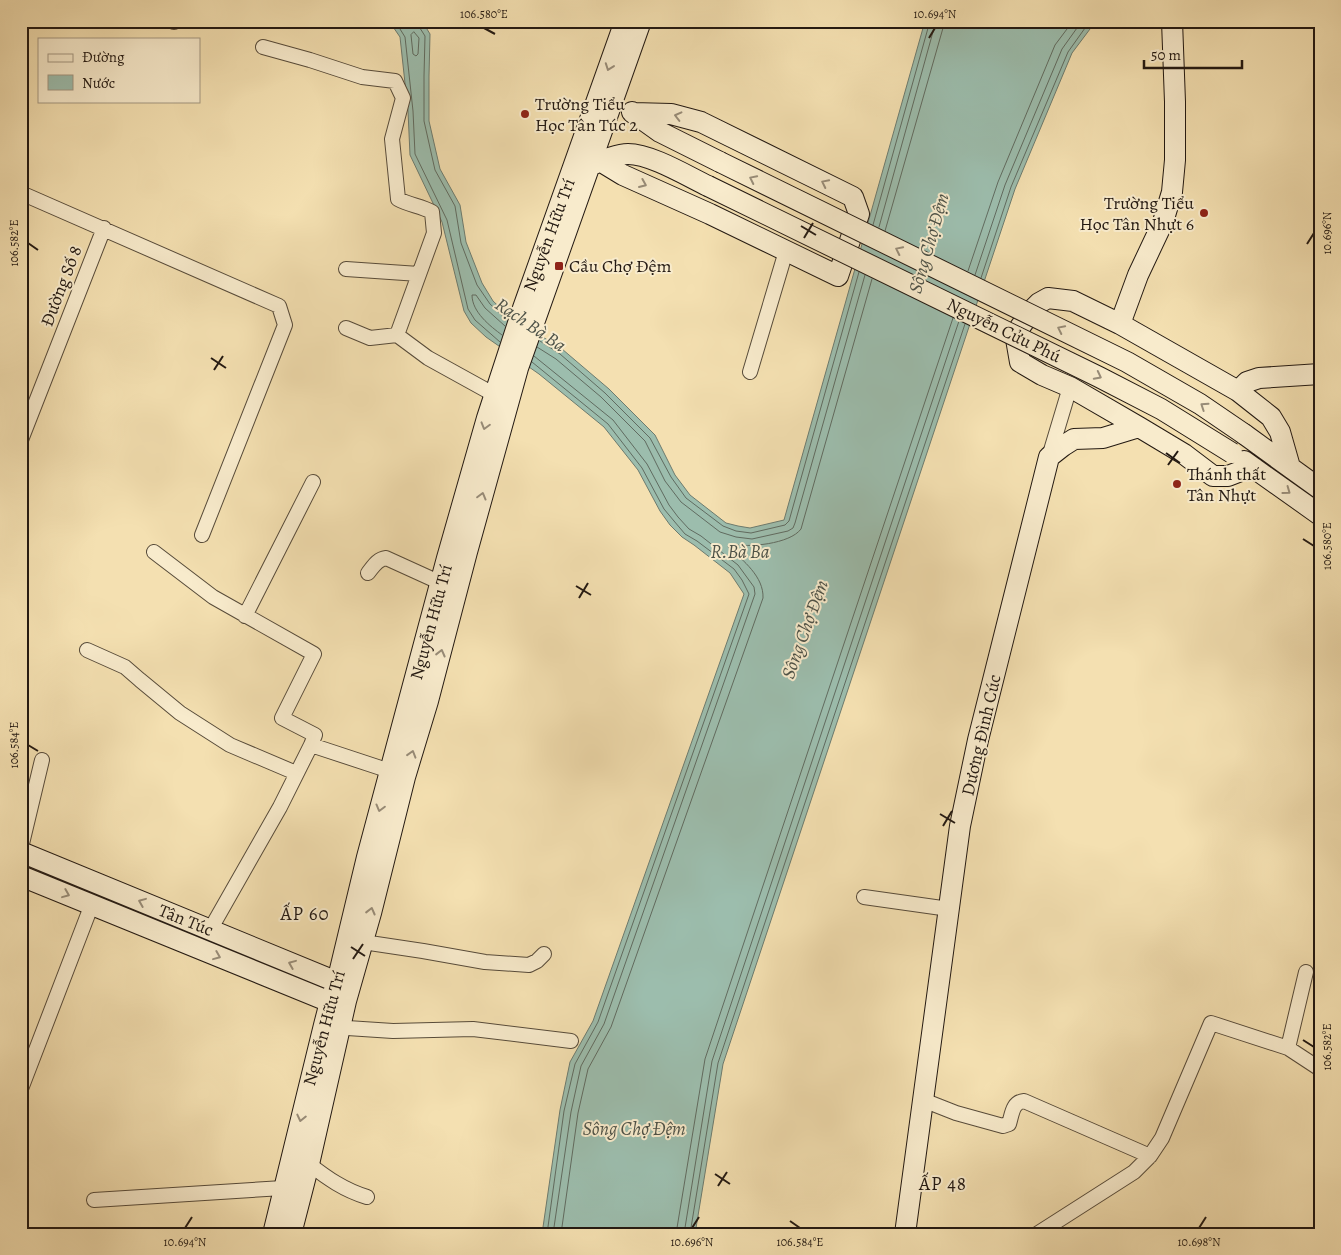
<svg xmlns="http://www.w3.org/2000/svg" width="1341" height="1255" font-family="Alegreya,serif">
<rect width="100%" height="100%" fill="#f4e0b1"/>
<filter id="stains"><feTurbulence type="fractalNoise" baseFrequency=".004" numOctaves="4"/><feColorMatrix values="0 0 0 0 .2 0 0 0 0 .09 0 0 0 0 .02 0 0 0 .5 -.17"/></filter>
<radialGradient id="worn" r=".72"><stop offset=".6" stop-color="#630" stop-opacity="0"/><stop offset="1" stop-color="#630" stop-opacity=".3"/></radialGradient>
<path fill="#9cbdad" stroke="#6c7b6f" d="M 389,21 L 422,21 L 430,34 L 429,76 L 429,121 L 440,169 L 460,205 L 466,242 L 482,283 L 493,301 L 509,316 L 562,349 L 609,389 L 655,435 L 675,475 L 690,495 L 726,523 L 738,526 L 750,528 L 784,520 L 925,21 L 1096,21 L 1072,53 L 1015,189 L 723,1064 L 695,1234 L 542,1234 L 560,1110 L 570,1062 L 593,1021 L 744,594 L 730,573 L 694,545 L 682,537 L 670,525 L 660,511 L 638,470 L 604,427 L 539,374 L 486,337 L 471,323 L 464,311 L 442,222 L 410,155 L 408,111 L 400,37 Z"/>
<g fill="none" stroke-linecap="round" stroke-linejoin="round">
<path stroke="#606b60" stroke-width="1" d="M 395,21 L 405,37 L 413,111 L 415,154 L 447,220 L 468,309 L 475,320 L 500,342
M 418,21 L 418,25 L 425,36 L 424,76 L 424,121 L 435,170 L 455,206 L 461,243 L 477,285 L 490,304 L 507,320
M 414,32 L 419,38 L 418,54 L 416,56 L 413,54 L 411,35 Z
M 873,225 L 930,21
M 879,227 L 936,21
M 885,231 L 943,28 L 943,21
M 968,271 L 998,182 L 1055,45 L 1073,21
M 975,275 L 1005,185 L 1062,49 L 1082,21
M 981,278 L 1011,187 L 1068,52 L 1090,21
M 502,335 C 490,326 472,312 472,295 L 476,295 L 485,308 L 505,326
M 540,341 L 560,354 L 605,393 L 650,438 L 671,477 L 686,498 L 723,526 L 736,531 L 751,533 L 785,525 L 789,521 L 859,272
M 537,347 L 556,359 L 601,397 L 645,441 L 665,481 L 681,502 L 720,532 L 736,537 L 752,539 L 788,531 L 793,528 L 795,523 L 865,275
M 534,356 L 613,420 L 647,464 L 669,505 L 678,517 L 689,529 L 701,536 L 738,565 L 754,587 L 755,594 L 604,1024 L 581,1066 L 571,1112 L 553,1234
M 532,362 L 608,424 L 642,468 L 664,509 L 674,521 L 685,534 L 697,541 L 734,569 L 742,580 L 749,594 L 598,1022 L 575,1064 L 564,1111 L 547,1234
M 561,1234 L 578,1113 L 588,1069 L 611,1027 L 763,598 C 764,577 743,560 729,548 L 728,546 L 731,544 C 748,548 790,544 801,529 L 872,279
M 676,1234 L 705,1059 L 953,318
M 684,1234 L 712,1061 L 959,321
M 690,1234 L 718,1063 L 965,324"/>
<defs>
<path id="street" d="M 174,22 L 175,21
M 263,47 L 310,60 L 362,77 L 395,81 L 403,98 L 392,139 L 398,199 C 409,205 421,206 432,212 L 434,233 L 397,335
M 21,193 L 279,306 L 285,325 L 202,535
M 346,269 L 419,274
M 346,328 L 370,338 L 397,335 L 428,358 L 495,395
M 750,372 L 786,251
M 21,440 L 104,228
M 1049,457 L 1070,387
M 154,552 L 213,597 L 314,654 L 282,718 L 315,735 L 311,745
M 368,573 C 373,567 377,559 386,558 L 441,583
M 245,616 L 313,482
M 87,650 L 125,667 L 140,680 L 180,713 L 230,745 L 296,773
M 21,848 L 42,760
M 864,897 L 949,909
M 210,930 L 280,807 L 311,745 L 390,771
M 363,942 L 423,951 L 485,962 L 529,965 L 537,961 L 544,954
M 332,1027 L 393,1031 L 473,1029 L 571,1041
M 1288,1048 L 1306,972
M 21,1089 L 92,904
M 923,1100 L 956,1113 L 1003,1126 L 1009,1124 C 1012,1115 1012,1102 1024,1101 L 1150,1156
M 309,1164 C 327,1178 344,1190 367,1197
M 94,1200 L 283,1188
M 1037,1234 L 1134,1172 L 1150,1156 L 1162,1138 L 1211,1023 L 1288,1048 L 1320,1069"/>
<path id="secondary" d="M 632,112 L 660,132 L 720,162
M 600,161 L 623,175 L 710,214 L 838,276 L 859,214 L 853,197 L 701,122 L 671,114 L 633,113
M 594,164 C 602,160 619,154 628,154 C 651,154 687,176 708,186
M 1120,324 L 1138,275 L 1163,222 L 1172,192 L 1175,160 L 1175,102 L 1172,21
M 1238,391 L 1247,382 L 1259,378 L 1320,374
M 1244,434 L 1320,489
M 1244,461 L 1320,515
M 1254,468 L 1246,469 L 1228,476 L 1213,476 L 1184,454 L 1139,427 L 1070,387 L 1042,375 L 1020,362 L 1016,339 L 1018,330 L 1033,309 L 1039,303 L 1048,298 L 1073,301 L 1120,324 L 1238,391 L 1271,417 L 1280,432 L 1290,467
M 21,852 L 337,982
M 21,876 L 330,1002
M 273,1234 L 324,1025 L 330,1002 L 337,982 L 367,857 L 447,558 L 487,418 L 523,308 L 625,21
M 291,1234 L 309,1164 L 346,1001 L 371,913 L 405,777 L 428,701 L 467,552 L 518,368 L 641,21
M 905,1234 L 960,826 L 978,740 L 1049,457 L 1063,446 L 1074,439 L 1103,438 L 1139,427"/>
</defs>
<use href="#street" stroke="#574b3a" stroke-width="16"/>
<use href="#secondary" stroke="#231912" stroke-width="22"/>
<use href="#street" stroke="#f8ebcc" stroke-width="14"/>
<use href="#secondary" stroke="#f8ebcc" stroke-width="20"/>
<defs>
<path id="secondary-bridge" d="M 720,162 L 1127,362 L 1200,404 L 1244,434
M 708,186 L 1099,377 L 1161,409 L 1232,453"/>
</defs>
<use href="#secondary-bridge" stroke="#231912" stroke-width="22" stroke-linecap="butt"/>
<use href="#secondary-bridge" stroke="#f8ebcc" stroke-width="20"/>
</g>
<defs><path id="oneway-chevron" d="M-2-3.5L2.5 0L-2 3.5" fill="none" stroke-width="1.6" stroke-linecap="round" stroke-linejoin="round" transform="scale(1.25)"/></defs>
<g stroke="#988c78">
<use href="#oneway-chevron" transform="translate(609 67) rotate(110)"/>
<use href="#oneway-chevron" transform="translate(678 116) rotate(-166)"/>
<use href="#oneway-chevron" transform="translate(753 179) rotate(-154)"/>
<use href="#oneway-chevron" transform="translate(825 183) rotate(-154)"/>
<use href="#oneway-chevron" transform="translate(643 184) rotate(23)"/>
<use href="#oneway-chevron" transform="translate(899 250) rotate(-154)"/>
<use href="#oneway-chevron" transform="translate(1061 329) rotate(-154)"/>
<use href="#oneway-chevron" transform="translate(1098 376) rotate(27)"/>
<use href="#oneway-chevron" transform="translate(1204 406) rotate(-146)"/>
<use href="#oneway-chevron" transform="translate(485 426) rotate(106)"/>
<use href="#oneway-chevron" transform="translate(1287 491) rotate(36)"/>
<use href="#oneway-chevron" transform="translate(482 496) rotate(-75)"/>
<use href="#oneway-chevron" transform="translate(441 653) rotate(-76)"/>
<use href="#oneway-chevron" transform="translate(412 754) rotate(-73)"/>
<use href="#oneway-chevron" transform="translate(380 808) rotate(105)"/>
<use href="#oneway-chevron" transform="translate(66 894) rotate(22)"/>
<use href="#oneway-chevron" transform="translate(142 902) rotate(-158)"/>
<use href="#oneway-chevron" transform="translate(371 911) rotate(-76)"/>
<use href="#oneway-chevron" transform="translate(217 956) rotate(22)"/>
<use href="#oneway-chevron" transform="translate(292 964) rotate(-158)"/>
<use href="#oneway-chevron" transform="translate(301 1118) rotate(103)"/>
</g>
<path fill="none" stroke="#231912" stroke-width="2" d="M 484,28 L 495,34M 929,38 L 935,28M 801,226 L 816,235M 804,238 L 813,223M 28,243 L 38,250M 1307,244 L 1314,233M 211,358 L 226,368M 214,370 L 223,356M 1166,453 L 1180,463M 1168,465 L 1178,451M 1303,539 L 1314,546M 576,586 L 591,595M 579,598 L 588,583M 28,745 L 38,751M 940,814 L 955,823M 943,826 L 952,811M 351,947 L 365,956M 353,959 L 363,944M 1303,1040 L 1314,1047M 715,1174 L 730,1184M 718,1186 L 727,1172M 790,1221 L 800,1228M 185,1228 L 192,1217M 692,1228 L 699,1217M 1199,1228 L 1206,1217"/>
<g fill="#8f2418" stroke="#f8ebcc" stroke-width="2">
<circle cx="525" cy="114" r="5"/>
<circle cx="1204" cy="213" r="5"/>
<rect x="554" y="261" width="10" height="10" rx="2.5"/>
<circle cx="1177" cy="484" r="5"/>
</g>
<g text-anchor="middle" stroke-width="4" stroke-linejoin="round" paint-order="stroke">
<g font-size="18" fill="#231912" stroke="#f8ebcc" text-anchor="start">
<text x="535" y="110">Trường Tiểu<tspan x="535" dy="21">Học Tân Túc 2</tspan></text>
<text x="1194" y="209" text-anchor="end">Trường Tiểu<tspan x="1194" dy="21">Học Tân Nhựt 6</tspan></text>
<text x="569" y="272">Cầu Chợ Đệm</text>
<text x="1187" y="480">Thánh thất<tspan x="1187" dy="21">Tân Nhựt</tspan></text>
</g>
<g font-size="18" fill="#231912" stroke="#f8ebcc">
<text transform="translate(549 235) rotate(-70)" y="6">Nguyễn Hữu Trí</text>
<text transform="translate(61 286) rotate(-69)" y="6">Đường Số 8</text>
<text transform="translate(1004 330) rotate(26)" y="6">Nguyễn Cửu Phú</text>
<text transform="translate(431 622) rotate(-75)" y="6">Nguyễn Hữu Trí</text>
<text transform="translate(981 735) rotate(-77)" y="6">Dương Đình Cúc</text>
<text transform="translate(186 920) rotate(22)" y="6">Tân Túc</text>
<text transform="translate(324 1028) rotate(-75)" y="6">Nguyễn Hữu Trí</text>
</g>
<g font-size="19" font-style="italic" fill="#4d5248" stroke="#f8ebcc">
<text transform="translate(928 243) rotate(-74)" y="7">Sông Chợ Đệm</text>
<text transform="translate(531 324) rotate(34)" y="7">Rạch Bà Ba</text>
<text x="740" y="558">R.Bà Ba</text>
<text transform="translate(804 629) rotate(-70)" y="7">Sông Chợ Đệm</text>
<text x="634" y="1135">Sông Chợ Đệm</text>
</g>
<g font-size="19" letter-spacing="1" fill="#231912" stroke="#f8ebcc">
<text x="305" y="920">ẤP 60</text>
<text x="943" y="1190">ẤP 48</text>
</g>
</g>
<rect width="1341" height="1255" fill="none" stroke="#f4e0b1" stroke-width="55"/>
<rect x="38" y="38" width="162" height="65" fill="#f8ebcc" stroke="#a39782"/>
<rect x="48" y="54" width="25" height="8" fill="#f8ebcc" stroke="#a39782"/>
<text x="82" y="62" font-size="15" fill="#231912">Đường</text>
<rect x="48" y="75" width="25" height="15" fill="#9cbdad" stroke="#a39782"/>
<text x="82" y="88" font-size="15" fill="#231912">Nước</text>
<path d="M1144 60v8h98v-8" fill="none" stroke="#231912" stroke-width="2.5"/>
<text x="1151" y="60" font-size="15" fill="#231912" stroke="#f8ebcc" stroke-width="4" paint-order="stroke">50 m</text>
<rect x="28" y="28" width="1286" height="1200" fill="none" stroke="#231912" stroke-width="2"/>
<g font-size="12" text-anchor="middle" fill="#231912">
<text x="484" y="18">106.580°E</text>
<text x="935" y="18">10.694°N</text>
<text transform="translate(1327 233) rotate(-90)" y="4">10.696°N</text>
<text transform="translate(14 243) rotate(-90)" y="4">106.582°E</text>
<text transform="translate(1327 546) rotate(-90)" y="4">106.580°E</text>
<text transform="translate(14 745) rotate(-90)" y="4">106.584°E</text>
<text transform="translate(1327 1047) rotate(-90)" y="4">106.582°E</text>
<text x="185" y="1246">10.694°N</text>
<text x="692" y="1246">10.696°N</text>
<text x="800" y="1246">106.584°E</text>
<text x="1199" y="1246">10.698°N</text>
</g>
<rect width="100%" height="100%" filter="url(#stains)"/>
<rect width="100%" height="100%" fill="url(#worn)"/>
</svg>
